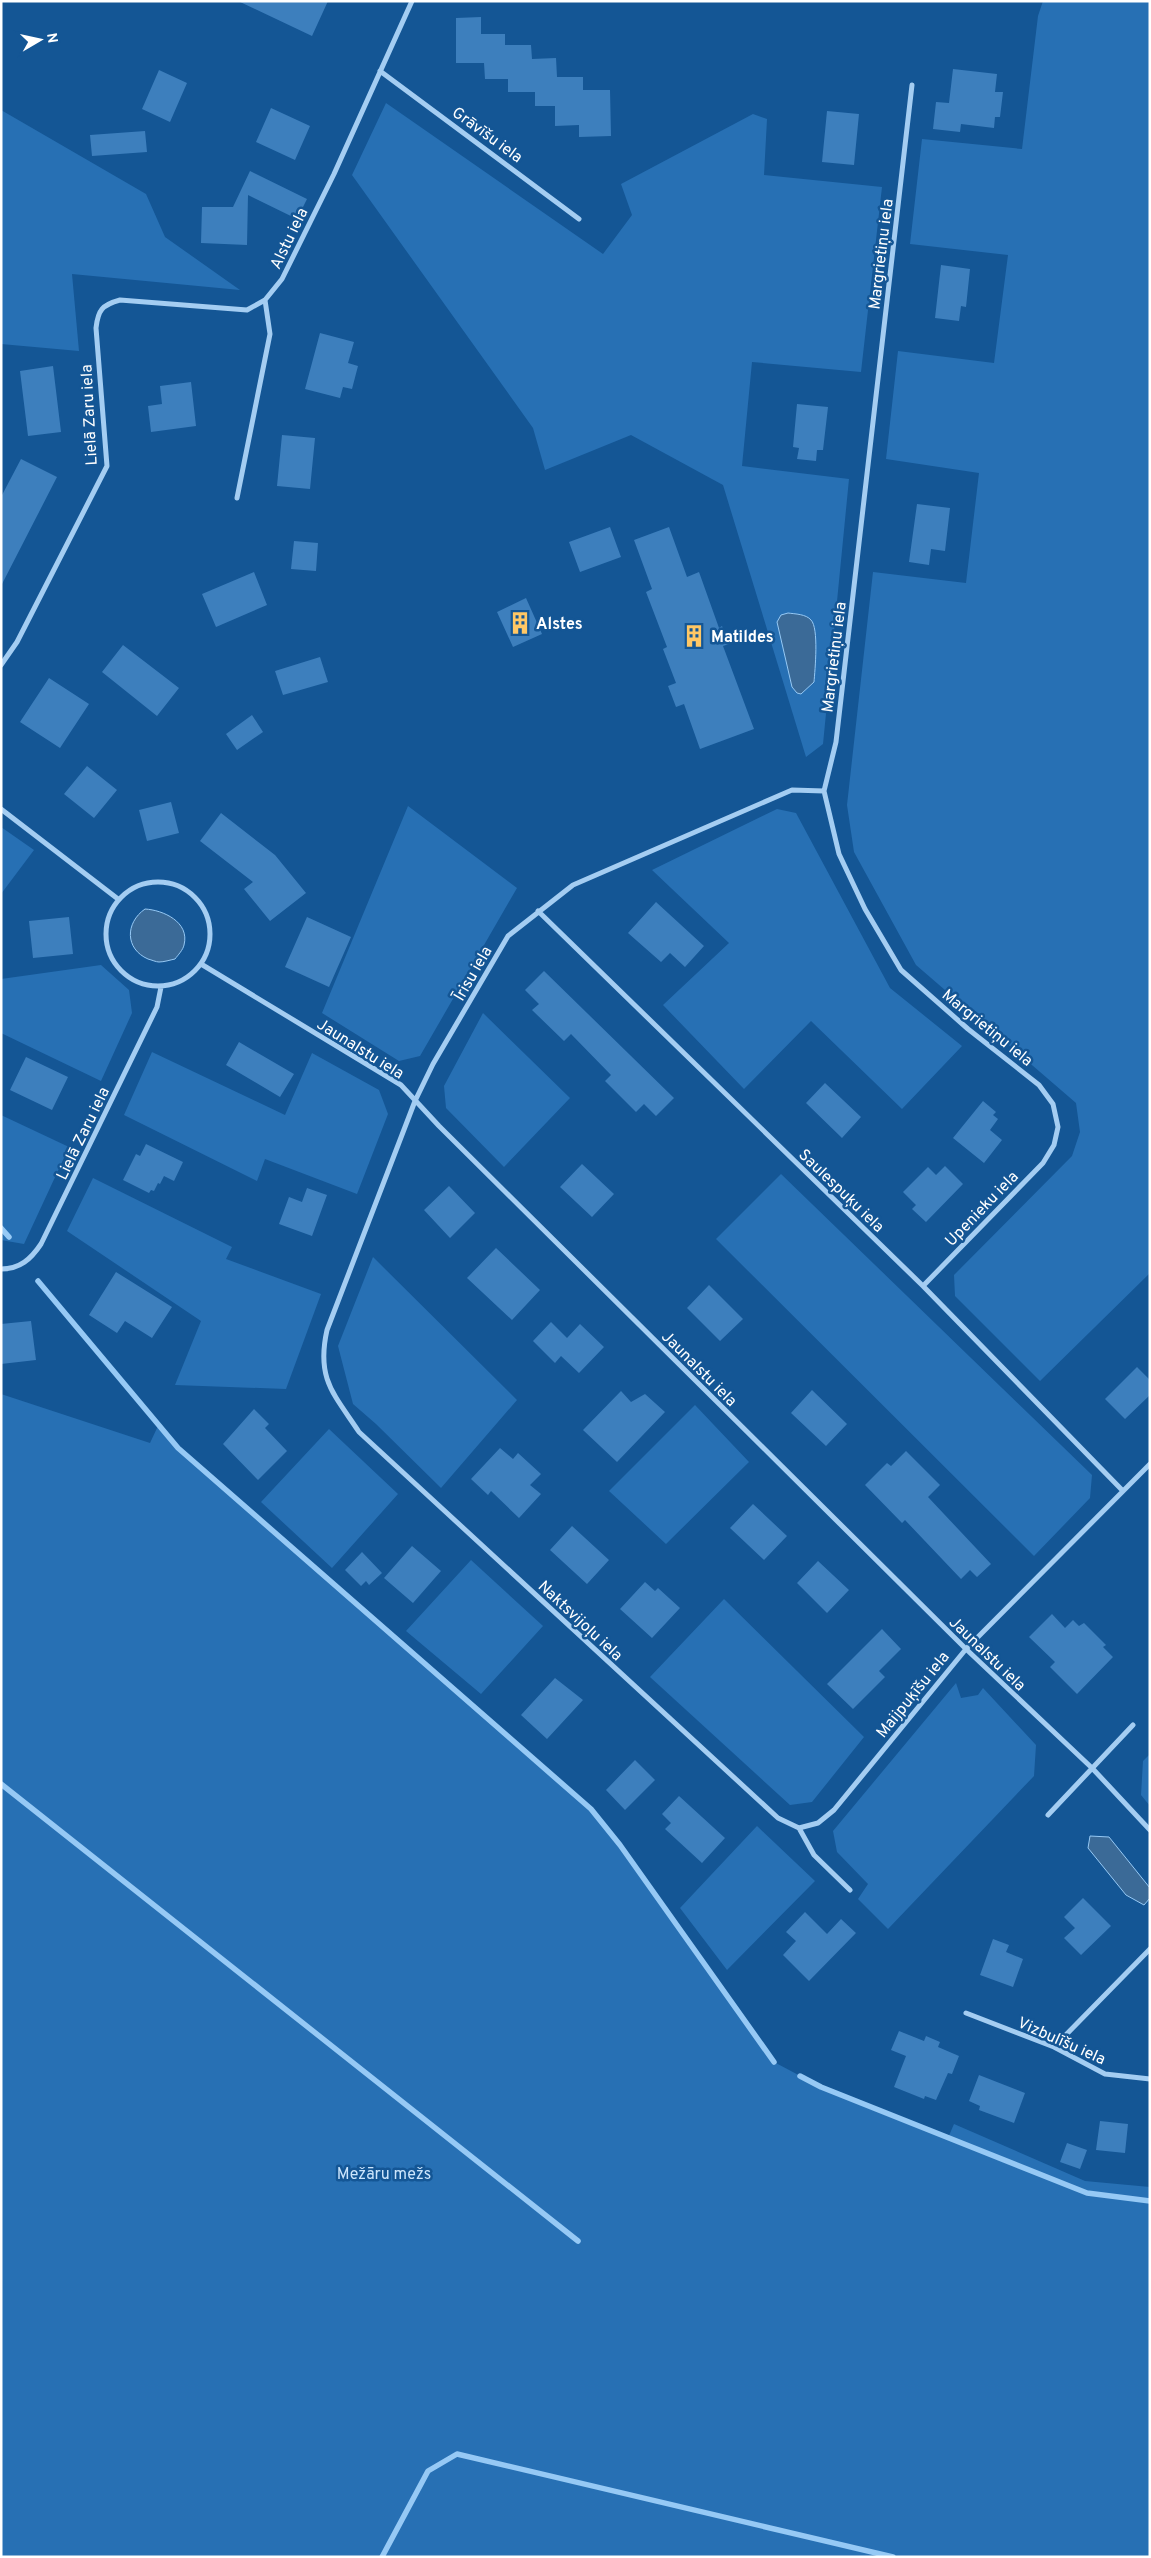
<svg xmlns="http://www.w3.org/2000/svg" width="1151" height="2558" font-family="Overpass,sans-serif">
<rect width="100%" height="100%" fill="#145695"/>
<path fill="#2770b4" d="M 1043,1 L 1150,1 L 1150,1273 L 1040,1381 L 955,1296 L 954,1275 L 1072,1156 L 1080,1132 L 1076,1103 L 916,965 L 854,852 L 847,805 L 873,572 L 966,583 L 979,473 L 886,459 L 898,351 L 994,363 L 1008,255 L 910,244 L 922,139 L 1022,149 L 1038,16 Z
M 386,103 L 603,254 L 632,215 L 621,184 L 753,114 L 767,119 L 764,175 L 882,187 L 861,372 L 752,362 L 742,466 L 849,479 L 823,744 L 806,757 L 723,485 L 631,435 L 545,470 L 533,428 L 352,175 Z
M 1,110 L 146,194 L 165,237 L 240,290 L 72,274 L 79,351 L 1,344 Z
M 408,806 L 517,888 L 420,1056 L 399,1061 L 322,1013 Z
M 777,809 L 796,813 L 890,988 L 962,1046 L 902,1109 L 811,1021 L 744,1089 L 663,1005 L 729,943 L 652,870 Z
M 1,827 L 34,850 L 1,894 Z
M 101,965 L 129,990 L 132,1013 L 101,1081 L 1,1033 L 1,979 Z
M 483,1013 L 570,1098 L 504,1167 L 446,1108 L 444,1086 Z
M 152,1052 L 285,1115 L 312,1053 L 379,1090 L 388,1114 L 357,1194 L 265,1159 L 257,1181 L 124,1115 Z
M 1,1115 L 69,1147 L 24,1244 L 1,1240 Z
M 781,1174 L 1092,1475 L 1090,1498 L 1034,1556 L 716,1239 Z
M 93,1178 L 232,1247 L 226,1259 L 321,1294 L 286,1389 L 175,1385 L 201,1321 L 67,1231 Z
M 373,1257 L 517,1400 L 441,1488 L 376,1424 L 353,1404 L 338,1346 Z
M 1,1394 L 150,1443 L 158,1426 L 178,1448 L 591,1809 L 620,1845 L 774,2062 L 821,2087 L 948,2138 L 954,2124 L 1085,2181 L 1150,2187 L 1150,2557 L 1,2557 Z
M 695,1405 L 749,1462 L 666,1544 L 609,1491 Z
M 329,1429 L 398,1494 L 332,1568 L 261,1502 Z
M 471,1560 L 543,1626 L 481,1694 L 406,1631 Z
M 724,1599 L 864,1737 L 812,1802 L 790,1805 L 650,1677 Z
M 956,1683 L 961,1698 L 978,1695 L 983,1688 L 1036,1745 L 1034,1776 L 888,1929 L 858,1899 L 868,1884 L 837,1852 L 833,1831 Z
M 1150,1754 L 1150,1806 L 1141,1795 L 1143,1761 Z
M 757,1826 L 815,1881 L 727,1970 L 680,1908 Z"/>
<path fill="#3b6a97" stroke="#96c9f5" d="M 788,613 C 795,614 806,614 811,620 C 819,628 815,670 814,682 L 801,694 L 797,693 L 792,687 L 777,622 L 781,615 Z
M 145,909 C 163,910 190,922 184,945 C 183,950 178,955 175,959 C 170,960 164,962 159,962 C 156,962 152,960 148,959 C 125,949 125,923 145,909 Z
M 1090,1836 L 1109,1837 L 1150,1888 L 1150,1898 L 1144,1905 L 1126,1895 L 1088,1848 Z"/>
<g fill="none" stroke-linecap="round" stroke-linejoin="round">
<path stroke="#96c9f5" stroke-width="5.5" d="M 1,1228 L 9,1237
M 38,1281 L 178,1448 L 591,1809 L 620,1845 L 774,2062
M 1,1784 L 578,2241
M 800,2076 L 821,2087 L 1087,2193 L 1150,2201
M 382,2557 L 428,2471 L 457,2454 L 893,2557"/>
</g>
<path fill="#3d7fbd" d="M 238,1 L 328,1 L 312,36 Z
M 481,17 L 481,34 L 505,34 L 505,45 L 531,45 L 532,59 L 556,58 L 557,77 L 583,77 L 583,90 L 610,90 L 611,136 L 579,137 L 579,125 L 555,126 L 555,106 L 535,106 L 535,92 L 508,92 L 508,79 L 485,79 L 484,63 L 456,63 L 456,18 Z
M 953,69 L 997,74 L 995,92 L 1003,92 L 1000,117 L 995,117 L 994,128 L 961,124 L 960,132 L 933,129 L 936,102 L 949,103 Z
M 159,70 L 187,83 L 170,122 L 142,109 Z
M 271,108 L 310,126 L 295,160 L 256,142 Z
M 827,111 L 859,114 L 854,165 L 822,162 Z
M 145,131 L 147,152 L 92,156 L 90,135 Z
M 250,171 L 307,199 L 297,219 L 248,195 L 247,245 L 201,243 L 202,207 L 233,207 Z
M 941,265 L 970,269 L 966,307 L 961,306 L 959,321 L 935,318 Z
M 320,333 L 354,342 L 348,363 L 358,366 L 352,389 L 343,387 L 340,398 L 305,389 Z
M 53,366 L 61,432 L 28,436 L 20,371 Z
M 191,382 L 196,426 L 151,432 L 148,406 L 162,404 L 160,386 Z
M 797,404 L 828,407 L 823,450 L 817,450 L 816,461 L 797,459 L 799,448 L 793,447 Z
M 282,435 L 315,438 L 310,489 L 277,486 Z
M 21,459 L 57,477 L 1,586 L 1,497 Z
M 917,504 L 950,508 L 945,551 L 931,549 L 929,565 L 909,562 Z
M 610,527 L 621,557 L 580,572 L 569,542 Z
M 669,527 L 687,577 L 699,572 L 719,628 L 722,626 L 729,644 L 723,646 L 754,729 L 700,749 L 684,704 L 676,707 L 668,686 L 676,683 L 663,649 L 667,647 L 646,592 L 652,589 L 634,540 Z
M 294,541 L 318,543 L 316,571 L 291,569 Z
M 254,572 L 267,605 L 216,627 L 202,594 Z
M 526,598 L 542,634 L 513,647 L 497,612 Z
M 123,645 L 179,688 L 157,716 L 102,672 Z
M 320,657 L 328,682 L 283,695 L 275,671 Z
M 49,678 L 89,704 L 60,748 L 20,722 Z
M 252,715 L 263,732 L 237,750 L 226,734 Z
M 87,766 L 117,790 L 94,818 L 64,794 Z
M 171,802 L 179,833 L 147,841 L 139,810 Z
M 221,813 L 275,855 L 306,893 L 270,921 L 244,889 L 253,882 L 200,841 Z
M 656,902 L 704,946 L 685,967 L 670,953 L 661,962 L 628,933 Z
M 69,917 L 73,954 L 33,958 L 29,921 Z
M 307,917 L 351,937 L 329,987 L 285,967 Z
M 544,971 L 674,1098 L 656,1116 L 644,1104 L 636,1112 L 605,1081 L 611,1075 L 571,1034 L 564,1041 L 532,1010 L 539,1004 L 525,990 Z
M 239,1042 L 294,1074 L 280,1097 L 226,1065 Z
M 26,1057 L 68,1077 L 52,1110 L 10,1090 Z
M 825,1083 L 861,1117 L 842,1138 L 806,1103 Z
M 983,1101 L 996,1112 L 993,1115 L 998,1119 L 990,1130 L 1002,1140 L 984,1163 L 953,1138 Z
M 146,1144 L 183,1162 L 174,1181 L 164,1176 L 160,1184 L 158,1183 L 154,1191 L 151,1190 L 149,1193 L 123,1180 L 136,1154 L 140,1156 Z
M 582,1164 L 614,1194 L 592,1217 L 560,1187 Z
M 945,1166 L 963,1184 L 926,1222 L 912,1209 L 916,1205 L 903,1192 L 928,1167 L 936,1175 Z
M 449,1186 L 475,1213 L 450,1238 L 424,1210 Z
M 307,1188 L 327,1195 L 312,1236 L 279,1224 L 289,1197 L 302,1202 Z
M 496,1248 L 540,1290 L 512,1320 L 467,1278 Z
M 116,1272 L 172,1307 L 152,1338 L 125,1321 L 117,1333 L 89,1315 Z
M 709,1285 L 743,1319 L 720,1341 L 687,1308 Z
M 31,1321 L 36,1360 L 1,1364 L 1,1324 Z
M 551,1322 L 567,1338 L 580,1324 L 604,1347 L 579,1373 L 561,1356 L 555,1363 L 533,1341 Z
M 1137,1367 L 1150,1380 L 1150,1395 L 1125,1419 L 1105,1399 Z
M 812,1390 L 847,1424 L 826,1446 L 791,1413 Z
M 621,1391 L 631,1402 L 645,1394 L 665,1412 L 617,1462 L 583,1430 Z
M 254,1409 L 269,1424 L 265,1428 L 287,1451 L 258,1480 L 223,1444 Z
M 500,1448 L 513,1459 L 518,1453 L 541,1474 L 530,1485 L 541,1494 L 519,1518 L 491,1491 L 488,1495 L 471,1479 Z
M 906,1451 L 940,1485 L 928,1497 L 991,1564 L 977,1577 L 970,1570 L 961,1579 L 905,1520 L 902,1523 L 865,1485 L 887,1463 L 891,1466 Z
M 753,1504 L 787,1536 L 764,1560 L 730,1528 Z
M 572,1526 L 609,1560 L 587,1584 L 550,1550 Z
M 412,1546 L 441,1571 L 413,1603 L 384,1578 Z
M 362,1552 L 382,1573 L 369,1585 L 366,1581 L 361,1586 L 345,1570 Z
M 818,1561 L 849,1590 L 827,1613 L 797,1583 Z
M 645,1582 L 655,1591 L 658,1588 L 680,1608 L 652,1638 L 620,1609 Z
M 1052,1614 L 1065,1628 L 1073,1620 L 1079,1626 L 1084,1623 L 1106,1645 L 1103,1647 L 1113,1657 L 1077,1694 L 1050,1667 L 1055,1662 L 1029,1637 Z
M 882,1629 L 901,1649 L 879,1671 L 885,1677 L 853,1709 L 827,1684 Z
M 555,1678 L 583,1700 L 547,1739 L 521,1715 Z
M 635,1760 L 655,1780 L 625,1810 L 606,1790 Z
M 679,1796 L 725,1838 L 702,1863 L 665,1829 L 671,1823 L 662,1814 Z
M 1083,1898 L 1111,1926 L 1081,1955 L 1064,1938 L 1075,1928 L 1064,1917 Z
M 805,1912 L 827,1934 L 841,1919 L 856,1933 L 809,1981 L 783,1955 L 796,1941 L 786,1932 Z
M 993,1939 L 1009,1945 L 1006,1952 L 1023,1959 L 1013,1987 L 980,1975 Z
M 899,2031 L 924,2041 L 926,2036 L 940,2042 L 938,2047 L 959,2056 L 952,2074 L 948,2073 L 936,2100 L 925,2096 L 924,2099 L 894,2087 L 906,2056 L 891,2050 Z
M 979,2075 L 1025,2093 L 1014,2123 L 979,2110 L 980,2106 L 969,2101 Z
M 1100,2121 L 1128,2124 L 1125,2153 L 1096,2150 Z
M 1067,2143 L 1087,2150 L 1080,2169 L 1060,2162 Z"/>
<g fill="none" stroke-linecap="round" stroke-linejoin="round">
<path stroke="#a4cdf2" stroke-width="5" d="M 380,71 L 579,219
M 912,85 L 836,742 L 824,791 L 839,854 L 865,909 L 901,970 L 968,1029 L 1039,1085 L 1053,1104 L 1058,1127 L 1054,1145 L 1043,1163 L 923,1286
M 237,498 L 270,334 L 265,300
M 1,665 L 17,642 L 107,466 L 96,328 C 98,310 102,305 120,300 L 247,310 L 265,300 L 282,279 L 334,174 L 412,1
M 824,791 L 792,790 L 573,885 L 508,936 L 433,1064 L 415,1101 L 327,1330 C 316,1379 334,1394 359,1432 L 778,1818 L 799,1828 L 814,1855 L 850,1890
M 1,809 L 118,899
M106 934a52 52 0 1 1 104 0a52 52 0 1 1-104 0Z
M 538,911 L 923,1286 L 1123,1491
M 201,964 L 401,1085 L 439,1126 L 966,1649 L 1092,1768 L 1150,1830
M 1,1269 C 20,1269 31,1259 41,1244 L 157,1007 L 161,987
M 1048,1815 L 1133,1725
M 799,1828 L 818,1823 L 834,1810 L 966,1649 L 1150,1464
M 966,2013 L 1054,2047 L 1105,2074 L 1150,2079
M 1054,2047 L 1150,1949"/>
</g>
<defs>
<symbol id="building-bare" viewBox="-9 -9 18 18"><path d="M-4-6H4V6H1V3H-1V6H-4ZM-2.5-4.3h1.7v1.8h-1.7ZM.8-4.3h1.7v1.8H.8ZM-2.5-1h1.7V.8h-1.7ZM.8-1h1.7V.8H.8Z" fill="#ffc765" stroke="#145695" stroke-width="2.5" paint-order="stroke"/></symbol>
</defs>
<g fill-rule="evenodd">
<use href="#building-bare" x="504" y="607" width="32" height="32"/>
<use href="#building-bare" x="678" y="620" width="32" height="32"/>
</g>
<g text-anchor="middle" stroke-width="5" stroke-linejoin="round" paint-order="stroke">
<g font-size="16" fill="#fff" stroke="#145695">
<text transform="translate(488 134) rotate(36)" y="6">Grāvīšu iela</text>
<text transform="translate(288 238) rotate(-64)" y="6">Alstu iela</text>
<text transform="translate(880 254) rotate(-83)" y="6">Margrietiņu iela</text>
<text transform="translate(88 415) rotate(-93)" y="6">Lielā Zaru iela</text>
<text transform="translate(833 657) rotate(-83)" y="6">Margrietiņu iela</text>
<text transform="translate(472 973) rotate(-60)" y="6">Īrisu iela</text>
<text transform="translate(988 1027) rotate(39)" y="6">Margrietiņu iela</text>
<text transform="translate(361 1048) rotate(32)" y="6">Jaunalstu iela</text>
<text transform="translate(82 1133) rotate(-64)" y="6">Lielā Zaru iela</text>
<text transform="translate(842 1190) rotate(44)" y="6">Saulespuķu iela</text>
<text transform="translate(981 1208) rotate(-46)" y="6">Upenieku iela</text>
<text transform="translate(700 1368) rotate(45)" y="6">Jaunalstu iela</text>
<text transform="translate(581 1620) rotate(43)" y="6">Naktsvijoļu iela</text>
<text transform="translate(988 1653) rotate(44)" y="6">Jaunalstu iela</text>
<text transform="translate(912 1694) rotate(-51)" y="6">Maijpuķīšu iela</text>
<text transform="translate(1062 2040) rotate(24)" y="6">Vizbulīšu iela</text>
</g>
<g font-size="16" font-weight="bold" fill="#fff" stroke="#145695" text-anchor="start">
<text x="536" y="629">Alstes</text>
<text x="711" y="642">Matildes</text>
</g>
<g font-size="16" fill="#cce5fc" stroke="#145695">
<text x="384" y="2179">Mežāru mežs</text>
</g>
</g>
<rect width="1151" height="2558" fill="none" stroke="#ffffff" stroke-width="5"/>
<g transform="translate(40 40) rotate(81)" stroke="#145695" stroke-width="4" paint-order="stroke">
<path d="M0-4L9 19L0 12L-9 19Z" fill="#ffffff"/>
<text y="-8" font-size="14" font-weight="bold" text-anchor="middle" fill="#ffffff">N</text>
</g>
</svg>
